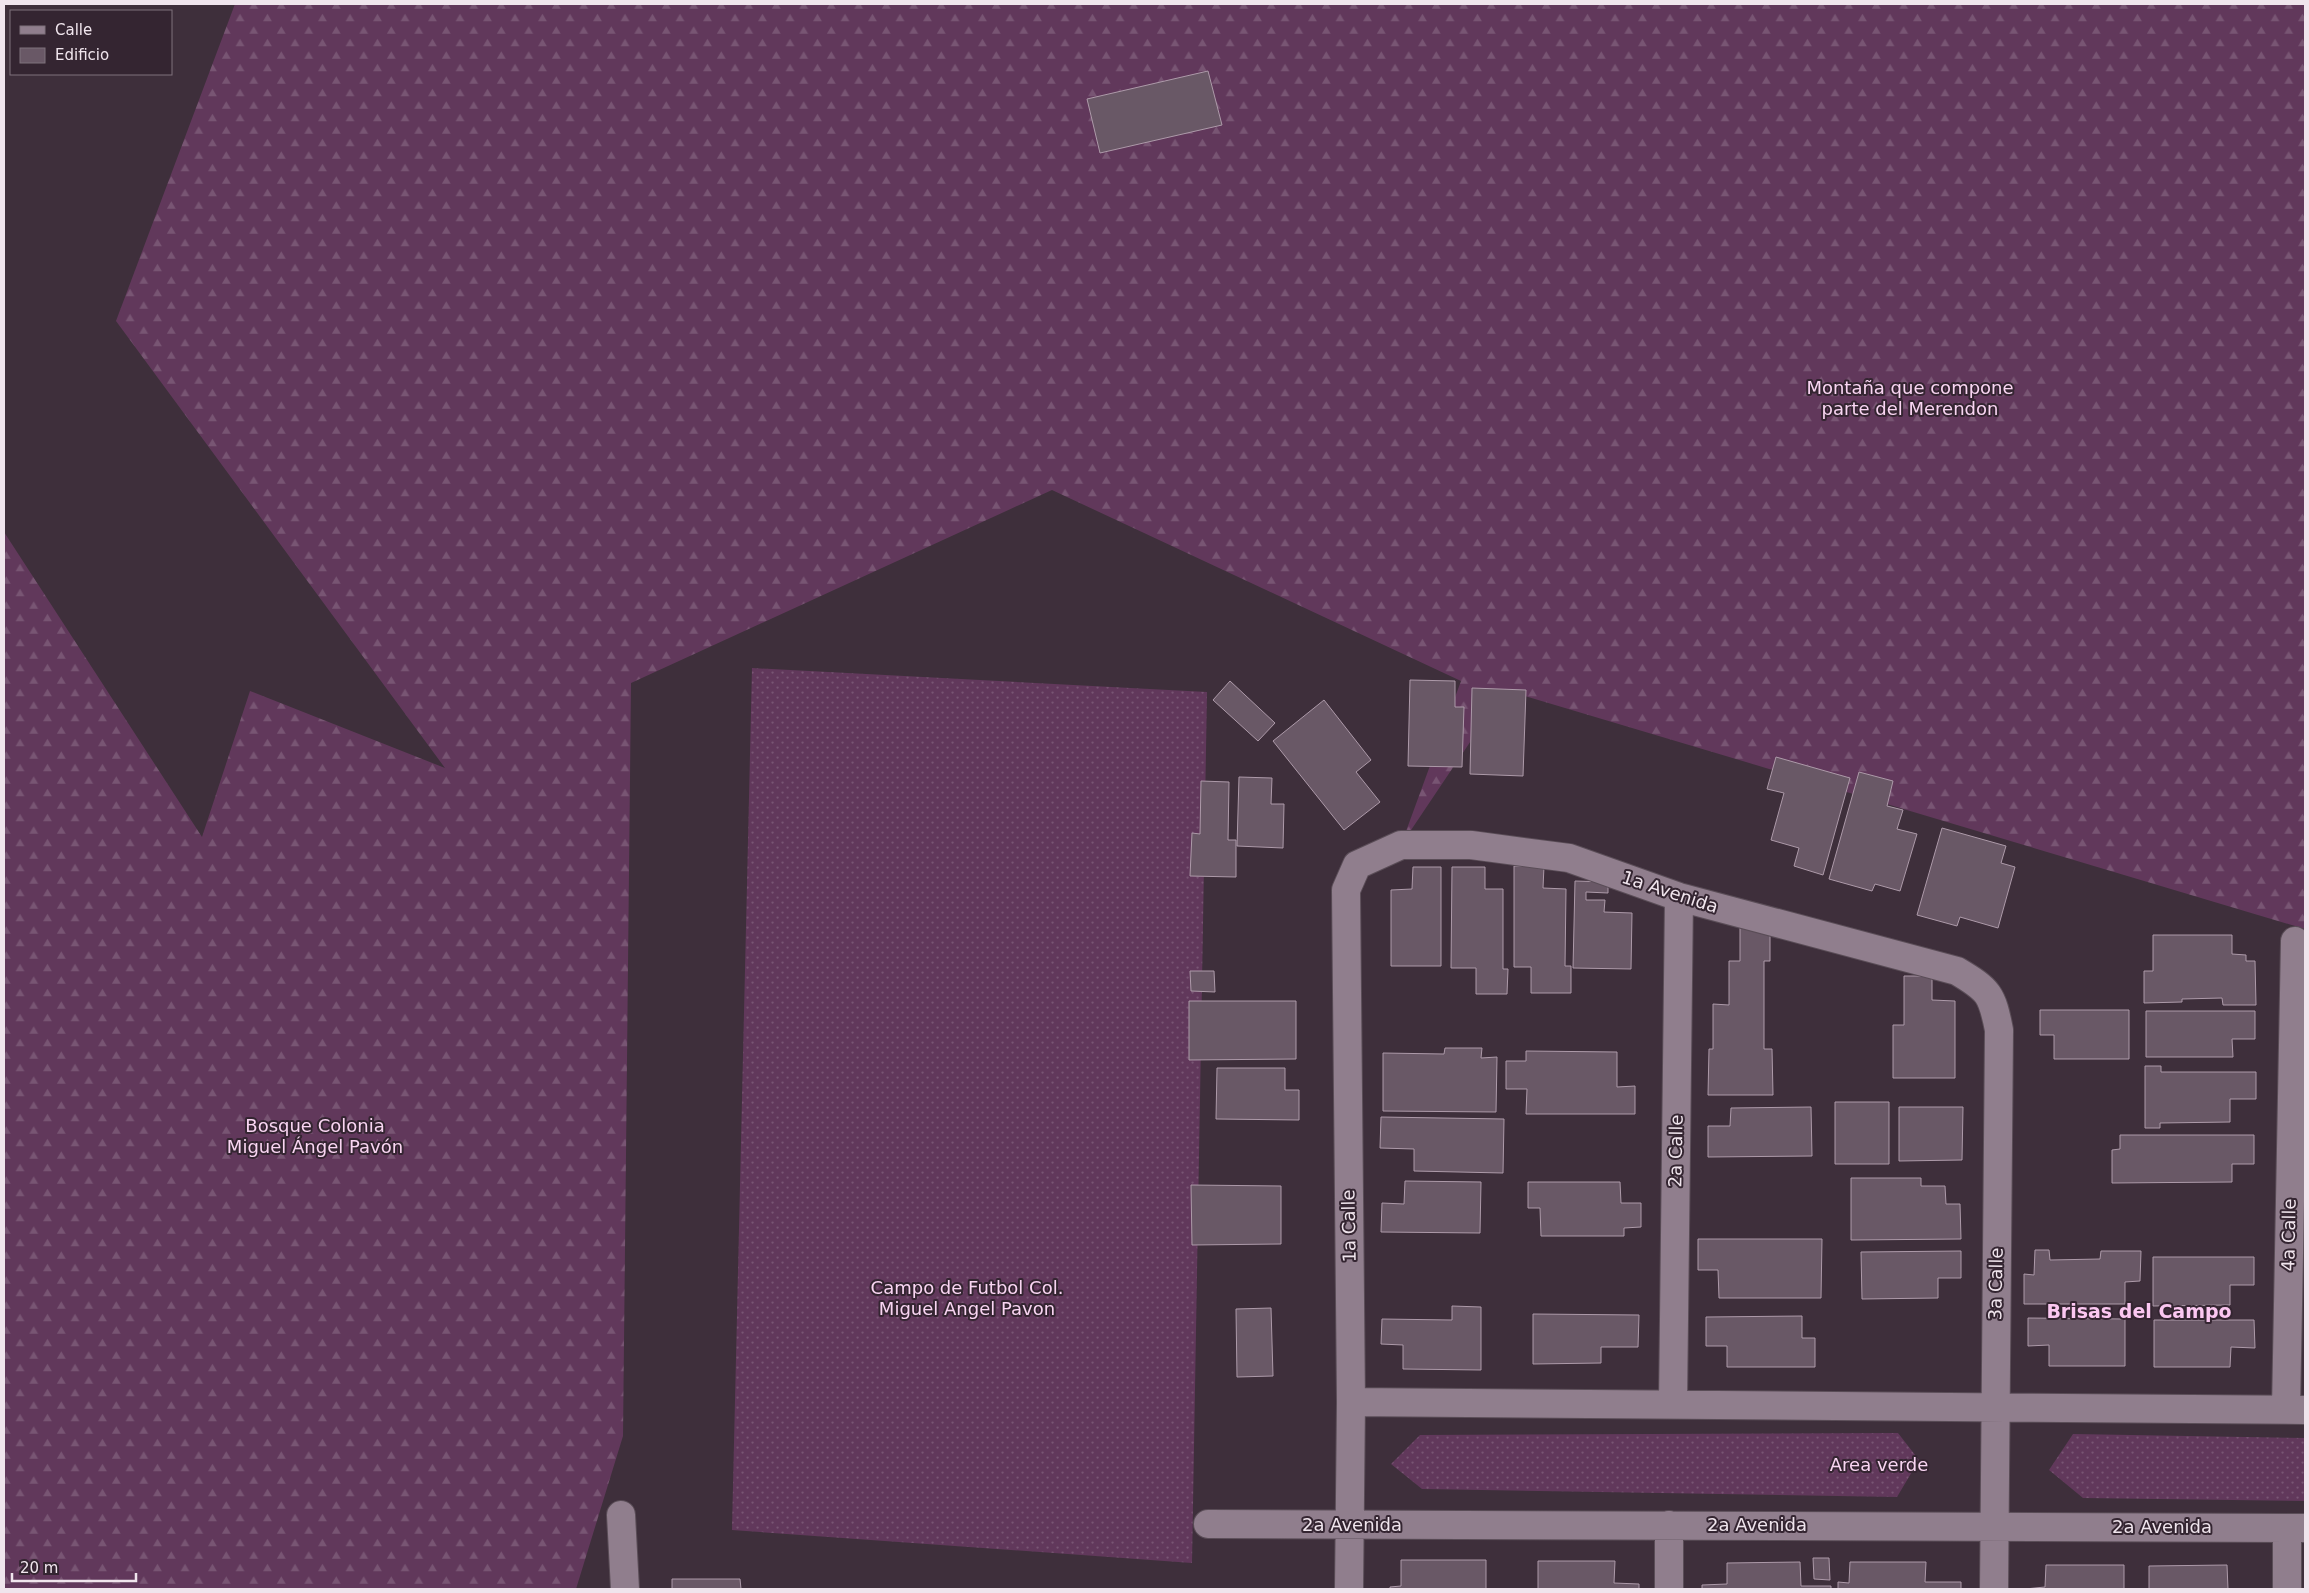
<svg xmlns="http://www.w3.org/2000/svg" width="2309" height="1593" font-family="'DejaVu Sans',sans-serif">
<defs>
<pattern id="grass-dots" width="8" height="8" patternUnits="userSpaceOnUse" patternTransform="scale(1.25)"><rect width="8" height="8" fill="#61385b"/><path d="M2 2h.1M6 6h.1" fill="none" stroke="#785573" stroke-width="1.8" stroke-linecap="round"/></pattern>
<pattern id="forest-firs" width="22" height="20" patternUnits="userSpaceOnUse" patternTransform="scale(1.25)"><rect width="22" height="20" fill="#61385b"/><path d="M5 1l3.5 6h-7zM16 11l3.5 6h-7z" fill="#785573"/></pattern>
</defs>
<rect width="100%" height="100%" fill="#3e2f3b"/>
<path fill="url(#grass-dots)" d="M 752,668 L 1207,692 L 1192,1563 L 732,1530 Z
M 1898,1433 L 1919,1460 L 1897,1497 L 1422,1489 L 1391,1464 L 1420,1435 Z
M 2073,1434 L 2305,1438 L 2305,1501 L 2083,1498 L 2049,1470 Z"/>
<path fill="url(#forest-firs)" d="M 235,4 L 2305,4 L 2305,929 L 1505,690 L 1401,845 L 1461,681 L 1052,490 L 631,683 L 623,1436 L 576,1589 L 4,1589 L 4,532 L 202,837 L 250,691 L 445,768 L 116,321 Z"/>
<path fill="#695866" stroke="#ad9aa9" d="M 1208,71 L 1222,125 L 1100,153 L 1087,99 Z
M 1410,680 L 1455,681 L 1455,707 L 1464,707 L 1462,767 L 1408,766 Z
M 1230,681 L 1275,723 L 1258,741 L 1213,700 Z
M 1472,688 L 1526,690 L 1523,776 L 1470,774 Z
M 1324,700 L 1371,760 L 1356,772 L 1380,802 L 1344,830 L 1273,741 Z
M 1776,757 L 1850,778 L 1823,875 L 1794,866 L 1799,848 L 1771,840 L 1784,793 L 1767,789 Z
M 1859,772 L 1893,781 L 1887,806 L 1903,810 L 1897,829 L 1917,834 L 1900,891 L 1875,884 L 1872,891 L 1829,879 Z
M 1239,777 L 1272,778 L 1271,804 L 1284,804 L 1283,848 L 1237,846 Z
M 1201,781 L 1229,782 L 1228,840 L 1236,840 L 1236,877 L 1190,876 L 1192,833 L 1200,834 Z
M 1942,828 L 2006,846 L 2001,863 L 2015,867 L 1998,928 L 1960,917 L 1957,926 L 1917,915 Z
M 1514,866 L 1544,866 L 1543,888 L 1566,889 L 1565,966 L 1571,966 L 1571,993 L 1531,993 L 1531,967 L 1514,967 Z
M 1413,867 L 1441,867 L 1441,966 L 1391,966 L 1391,890 L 1412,889 Z
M 1452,867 L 1485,867 L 1485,889 L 1503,889 L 1503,969 L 1508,969 L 1507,994 L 1476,994 L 1476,968 L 1451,968 Z
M 1575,881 L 1608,882 L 1608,893 L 1586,892 L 1586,900 L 1605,900 L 1604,912 L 1632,913 L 1631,969 L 1573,968 Z
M 1740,928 L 1770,928 L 1770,961 L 1764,961 L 1764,1049 L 1772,1049 L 1773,1095 L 1708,1095 L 1709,1049 L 1713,1049 L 1713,1004 L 1729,1005 L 1729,961 L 1740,961 Z
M 2153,935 L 2232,935 L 2232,954 L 2246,955 L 2246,961 L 2255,961 L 2256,1005 L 2223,1005 L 2222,998 L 2182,999 L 2182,1002 L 2144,1003 L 2144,971 L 2153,971 Z
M 1190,971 L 1214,971 L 1215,992 L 1191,991 Z
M 1904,976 L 1932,976 L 1932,1000 L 1955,1001 L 1955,1078 L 1893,1078 L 1893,1025 L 1904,1025 Z
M 1189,1001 L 1296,1001 L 1296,1059 L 1189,1060 Z
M 2040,1010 L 2129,1010 L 2129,1059 L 2054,1059 L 2054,1035 L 2040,1035 Z
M 2146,1011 L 2255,1011 L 2255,1039 L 2232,1039 L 2233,1057 L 2146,1057 Z
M 1445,1048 L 1482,1048 L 1481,1058 L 1497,1057 L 1496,1112 L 1383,1111 L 1383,1053 L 1444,1054 Z
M 1526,1051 L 1617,1052 L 1617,1087 L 1635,1086 L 1635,1114 L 1526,1114 L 1527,1089 L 1506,1089 L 1506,1061 L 1526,1061 Z
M 2145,1066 L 2161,1066 L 2161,1072 L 2256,1072 L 2256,1099 L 2230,1099 L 2230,1122 L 2160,1123 L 2160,1128 L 2145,1128 Z
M 1217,1068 L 1285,1068 L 1285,1090 L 1299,1090 L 1299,1120 L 1216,1119 Z
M 1835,1102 L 1889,1102 L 1889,1164 L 1835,1164 Z
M 1811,1107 L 1812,1156 L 1708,1157 L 1708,1126 L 1730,1126 L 1731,1108 Z
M 1899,1107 L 1963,1107 L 1962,1160 L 1899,1161 Z
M 1381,1117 L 1504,1119 L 1503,1173 L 1414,1171 L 1414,1149 L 1380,1148 Z
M 2120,1135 L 2254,1135 L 2254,1164 L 2232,1164 L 2232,1182 L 2112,1183 L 2112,1150 L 2120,1149 Z
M 1851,1178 L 1921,1178 L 1921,1186 L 1945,1186 L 1946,1204 L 1960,1204 L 1961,1239 L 1851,1240 Z
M 1405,1181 L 1481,1182 L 1480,1233 L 1381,1232 L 1382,1203 L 1404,1204 Z
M 1528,1182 L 1620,1182 L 1621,1203 L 1641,1203 L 1641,1227 L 1624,1228 L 1624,1236 L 1541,1236 L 1540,1208 L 1528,1208 Z
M 1191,1185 L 1281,1186 L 1281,1244 L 1192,1245 Z
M 1698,1239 L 1822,1239 L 1821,1298 L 1719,1298 L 1718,1270 L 1698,1270 Z
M 2035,1250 L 2049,1250 L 2050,1260 L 2100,1259 L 2101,1251 L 2141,1251 L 2140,1281 L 2125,1282 L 2125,1304 L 2024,1304 L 2024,1274 L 2034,1275 Z
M 1961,1251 L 1961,1278 L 1938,1278 L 1938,1298 L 1862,1299 L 1861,1252 Z
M 2153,1257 L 2254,1257 L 2254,1285 L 2230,1285 L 2230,1305 L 2153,1306 Z
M 1452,1306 L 1481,1307 L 1481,1370 L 1403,1369 L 1403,1345 L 1381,1344 L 1382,1319 L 1452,1320 Z
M 1271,1308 L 1273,1376 L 1237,1377 L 1236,1309 Z
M 1533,1314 L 1639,1315 L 1638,1347 L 1601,1347 L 1601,1363 L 1533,1364 Z
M 1802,1316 L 1802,1338 L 1815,1338 L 1815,1367 L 1727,1367 L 1727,1346 L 1706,1346 L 1706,1317 Z
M 2028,1318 L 2125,1319 L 2125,1366 L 2049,1366 L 2049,1345 L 2028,1346 Z
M 2154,1320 L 2254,1320 L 2255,1348 L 2231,1347 L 2230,1367 L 2154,1367 Z
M 1813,1558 L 1829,1558 L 1830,1580 L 1814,1579 Z
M 1401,1560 L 1486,1560 L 1486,1589 L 1390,1589 L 1390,1587 L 1401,1586 Z
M 1538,1561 L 1615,1561 L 1614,1583 L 1639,1584 L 1639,1589 L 1538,1589 Z
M 1800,1562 L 1801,1586 L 1831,1586 L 1831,1589 L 1702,1589 L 1702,1585 L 1727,1584 L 1727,1563 Z
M 1850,1562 L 1926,1562 L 1925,1582 L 1961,1582 L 1961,1589 L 1838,1589 L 1838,1582 L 1849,1583 Z
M 2046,1565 L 2124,1565 L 2124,1589 L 2025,1589 L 2045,1587 Z
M 2227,1565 L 2228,1589 L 2252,1589 L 2149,1589 L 2149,1566 Z
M 672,1579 L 740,1579 L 741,1589 L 672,1589 Z"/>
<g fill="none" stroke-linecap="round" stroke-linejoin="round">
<defs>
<path id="minor" d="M 1351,1402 L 2305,1410
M 1673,1404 L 1679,897
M 2286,1409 L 2295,941
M 621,1515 L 625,1589
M 1208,1524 L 2305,1528
M 1669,1525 L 1669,1589
M 1349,1589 L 1351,1402 L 1346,890 L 1357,865 L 1401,845 L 1471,845 L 1569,858 L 1679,897 L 1957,971 C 1989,990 1992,994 1999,1030 L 1994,1589
M 2287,1589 L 2287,1528"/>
</defs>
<use href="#minor" stroke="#5a4d57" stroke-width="30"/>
<use href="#minor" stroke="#907e8d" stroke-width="28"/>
</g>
<g text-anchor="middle" stroke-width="4" stroke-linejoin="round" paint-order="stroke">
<g font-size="18" fill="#f9d5f2" stroke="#342531">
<text x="1910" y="394">Montaña que compone<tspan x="1910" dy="21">parte del Merendon</tspan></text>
<text x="315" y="1132">Bosque Colonia<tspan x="315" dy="21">Miguel Ángel Pavón</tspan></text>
<text x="967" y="1294">Campo de Futbol Col.<tspan x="967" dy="21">Miguel Angel Pavon</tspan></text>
<text x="1879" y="1471">Area verde</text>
</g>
<g font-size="18" fill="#f0e5ed" stroke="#342531">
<text transform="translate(1670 892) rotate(18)" y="6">1a Avenida</text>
<text transform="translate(1676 1151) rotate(-89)" y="6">2a Calle</text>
<text transform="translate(1349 1226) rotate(-91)" y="6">1a Calle</text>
<text transform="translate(2289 1235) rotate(-89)" y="6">4a Calle</text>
<text transform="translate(1996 1284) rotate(-89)" y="6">3a Calle</text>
<text x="1352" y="1531">2a Avenida</text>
<text x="1757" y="1531">2a Avenida</text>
<text x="2162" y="1533">2a Avenida</text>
</g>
<g font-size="19" font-weight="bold" fill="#fbc7f1" stroke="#342531">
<text x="2139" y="1318">Brisas del Campo</text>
</g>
</g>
<rect width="2309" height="1593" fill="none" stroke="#f0e5ed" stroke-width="10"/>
<rect x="10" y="10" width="162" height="65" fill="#342531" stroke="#7f727c"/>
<rect x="20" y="26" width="25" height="8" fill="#907e8d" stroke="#7f727c"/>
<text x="55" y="35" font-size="15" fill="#f0e5ed">Calle</text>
<rect x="20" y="48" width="25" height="15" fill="#695866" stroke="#7f727c"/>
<text x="55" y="60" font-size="15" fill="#f0e5ed">Edificio</text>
<path d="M12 1573v8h124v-8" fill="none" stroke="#f0e5ed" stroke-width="2.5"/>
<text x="20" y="1573" font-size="15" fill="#f0e5ed" stroke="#342531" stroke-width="4" paint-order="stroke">20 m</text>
</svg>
